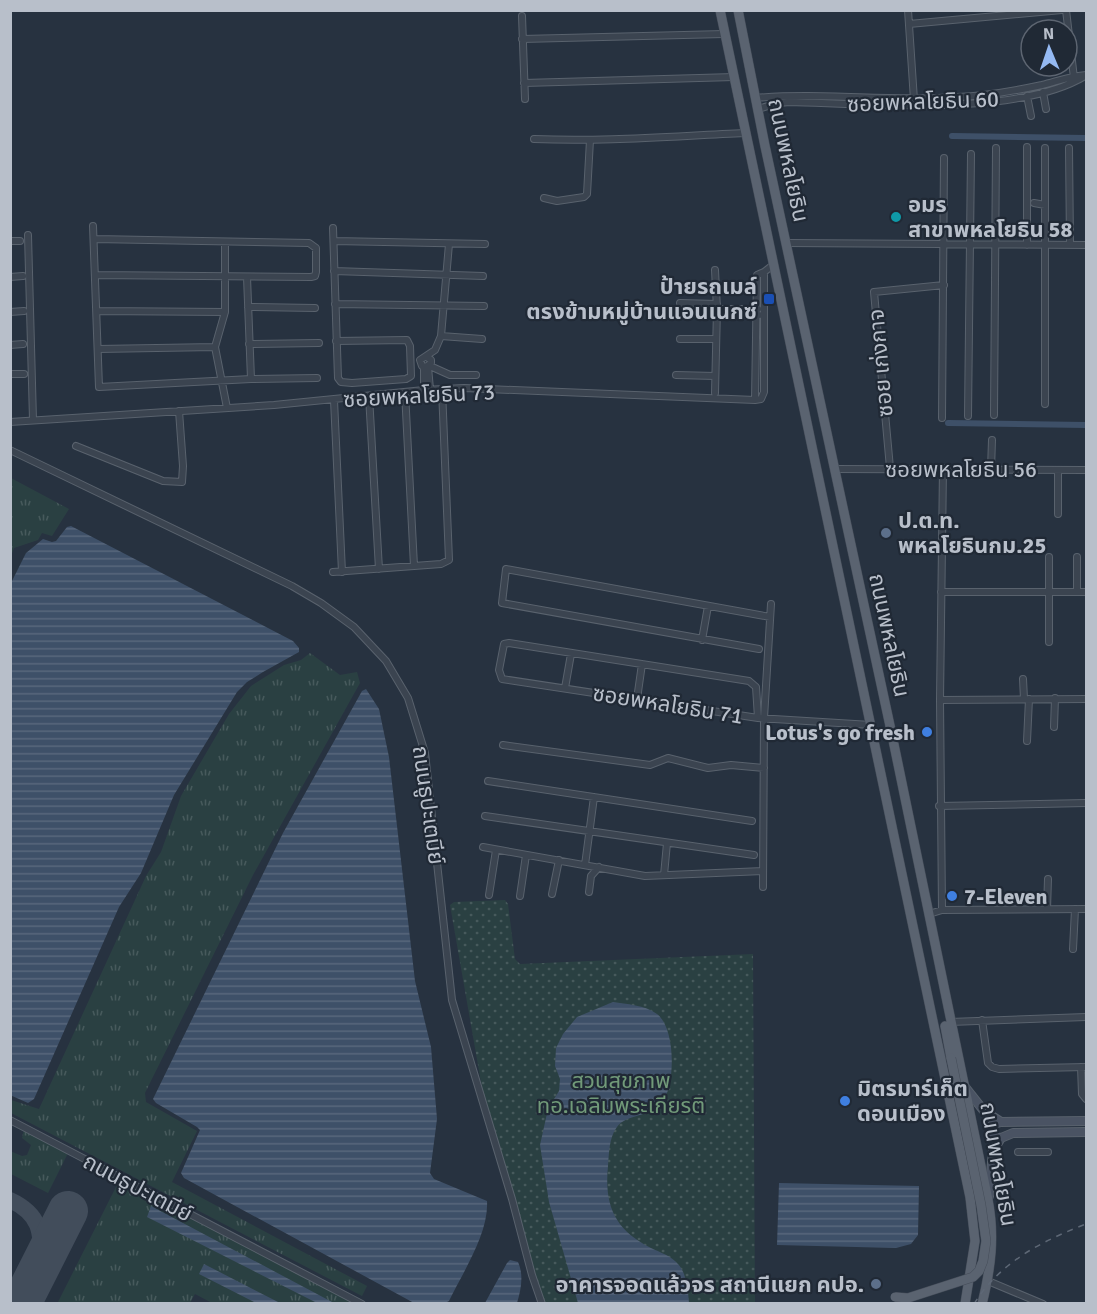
<svg xmlns="http://www.w3.org/2000/svg" width="1097" height="1314" font-family="Signika,'Noto Sans Thai',sans-serif">
<defs>
<pattern id="grass-tufts" width="24" height="20" patternUnits="userSpaceOnUse" patternTransform="scale(1.5)"><rect width="24" height="20" fill="#2a4042"/><path d="M3 7l-1-3M5 7V3M7 7l1-3M15 17l-1-3M17 17v-4M19 17l1-3" fill="none" stroke="#475a5c"/></pattern>
<pattern id="park-dots" width="8" height="8" patternUnits="userSpaceOnUse" patternTransform="scale(1.5)"><rect width="8" height="8" fill="#2a4042"/><path d="M2 2h.1M6 6h.1" fill="none" stroke="#475a5c" stroke-width="1.8" stroke-linecap="round"/></pattern>
<pattern id="water-rules" width="6" height="5" patternUnits="userSpaceOnUse" patternTransform="scale(1.5)"><rect width="6" height="5" fill="#3e5068"/><path d="M0 2.5h6" fill="none" stroke="#58677c"/></pattern>
</defs>
<rect width="100%" height="100%" fill="#273240"/>
<path fill="url(#grass-tufts)" d="M 11,478 L 69,509 L 52,536 L 42,533 L 38,540 L 14,548 L 11,556 Z
M 310,653 L 340,675 L 357,672 L 360,683 L 253,875 L 145,1093 L 146,1102 L 197,1131 L 172,1182 L 367,1286 L 362,1296 L 11,1113 L 11,1100 L 39,1109 L 146,876 L 161,852 L 181,796 L 229,714 L 251,686 L 284,665 L 301,660 Z
M 24,1129 L 68,1153 L 48,1193 L 11,1174 L 10,1151 L 22,1156 L 27,1155 L 31,1145 L 22,1138 Z
M 120,1179 L 350,1299 L 348,1304 L 214,1304 L 195,1294 L 190,1303 L 57,1304 Z"/>
<path fill="url(#park-dots)" d="M 505,900 L 508,904 L 515,959 L 520,964 L 753,954 L 755,1303 L 543,1303 L 501,1163 L 482,1088 L 450,905 L 454,902 Z"/>
<path fill="url(#water-rules)" d="M 71,526 L 293,641 L 299,648 L 299,652 L 263,672 L 247,682 L 237,692 L 174,795 L 141,873 L 119,907 L 34,1099 L 28,1103 L 10,1095 L 11,583 L 26,553 L 43,539 L 52,542 L 56,541 L 67,527 Z
M 366,689 L 379,709 L 389,757 L 415,981 L 431,1047 L 437,1119 L 430,1173 L 434,1179 L 487,1201 C 489,1233 463,1272 449,1301 L 445,1303 L 414,1303 L 184,1178 L 181,1173 L 200,1130 L 197,1127 L 156,1103 L 153,1099 L 283,833 L 362,691 Z
M 613,1002 C 626,1004 645,1005 657,1014 C 676,1028 676,1087 661,1104 C 650,1117 626,1114 617,1127 C 609,1137 609,1154 608,1166 C 604,1206 615,1230 651,1248 C 661,1253 670,1255 678,1264 C 687,1274 688,1291 689,1303 L 578,1303 L 549,1202 L 540,1145 L 548,1109 L 559,1091 L 560,1079 L 555,1066 L 556,1048 L 563,1034 L 577,1017 Z
M 779,1183 L 919,1186 L 918,1235 L 911,1244 L 896,1248 L 777,1245 Z
M 151,1206 L 334,1303 L 317,1303 L 147,1217 Z
M 510,1260 L 518,1262 C 524,1275 521,1290 517,1303 L 485,1303 L 507,1263 Z
M 204,1264 L 280,1303 L 256,1303 L 199,1274 Z"/>
<g fill="none" stroke-linecap="round" stroke-linejoin="round">
<path stroke="#3e5068" stroke-width="6" d="M 952,136 L 1086,138
M 948,423 L 1086,425"/>
<path stroke="#424d5b" stroke-width="16" d="M 10,1200 C 42,1215 41,1233 41,1265"/>
<path stroke="#424d5b" stroke-width="40" d="M 21,1304 L 68,1211"/>
<defs>
<path id="street" d="M 908,10 L 914,100
M 1066,10 L 1074,78
M 522,16 L 525,99
M 909,24 L 1062,10
M 522,39 L 724,34
M 524,83 L 734,77
M 1043,92 L 1046,109
M 1027,96 L 1031,116
M 756,98 C 822,92 890,102 957,97 C 985,96 1014,91 1042,85 C 1058,81 1071,76 1086,75
M 758,109 L 778,103 L 790,102 C 870,104 1017,117 1085,76
M 534,139 C 604,142 674,136 745,133
M 1069,148 L 1070,245
M 544,198 L 557,201 L 584,197 L 587,194 L 590,140
M 1034,203 L 1045,205
M 93,226 L 99,387 L 251,379 L 317,378
M 333,228 L 338,378 L 341,382 L 352,383 L 406,379 L 411,376 L 410,346 L 407,340 L 336,341
M 28,235 L 33,420
M 95,239 L 309,243 L 316,248 L 316,272 L 315,276 L 311,277 L 96,275
M 10,241 L 20,241
M 334,241 L 485,244
M 225,242 L 225,312 L 215,347 L 227,408
M 786,243 L 1086,245
M 1027,245 L 1027,147
M 334,271 L 483,276
M 10,277 L 23,276
M 247,277 L 251,379
M 680,303 L 717,304
M 335,304 L 484,306
M 248,307 L 315,308
M 717,309 L 758,309
M 97,311 L 225,312
M 10,312 L 24,311
M 717,314 L 759,315
M 441,336 L 482,339
M 680,339 L 716,339
M 249,344 L 319,343
M 10,345 L 23,344
M 98,349 L 215,347
M 427,357 L 431,360 L 431,363 L 426,367 L 422,366 L 420,360 L 435,350 L 441,336 L 449,244
M 430,366 L 450,375 L 476,375
M 424,367 L 424,390
M 428,367 L 430,389
M 10,374 L 24,374
M 676,375 L 715,376
M 405,392 L 414,566
M 715,393 L 717,309 L 715,270
M 369,396 L 379,569
M 334,400 L 342,572
M 755,400 L 757,275 L 764,272
M 1045,404 L 1045,148
M 994,415 L 996,148
M 968,416 L 971,154
M 942,418 L 944,158
M 10,422 L 274,405 L 424,390 L 464,388 L 755,400 L 761,399 L 764,392 L 764,272 L 773,265
M 76,446 L 163,481 L 182,482 L 183,466 L 179,411
M 10,450 L 292,586 L 321,603 L 354,627 L 386,661 L 408,698 L 425,753 L 452,1000 L 512,1199 L 532,1275 L 542,1304
M 890,468 L 874,292 L 944,285
M 835,469 L 1086,470
M 991,469 L 992,440
M 1058,514 L 1058,470
M 333,572 L 441,564 L 449,560 L 442,389
M 941,592 L 1086,592
M 1077,592 L 1077,557
M 702,640 L 708,606
M 1049,642 L 1049,557
M 759,649 L 502,603 L 506,569 L 770,617
M 1023,679 L 1024,699
M 565,688 L 571,654
M 637,699 L 642,664
M 940,700 L 1086,699
M 758,718 L 756,687 L 749,681 L 509,643 L 504,644 L 499,670 L 502,679 L 758,718 L 871,725
M 1054,727 L 1055,698
M 1027,741 L 1029,699
M 503,745 L 650,765 L 668,758 L 708,768 L 731,765 L 764,768
M 488,781 L 752,821
M 939,806 L 1086,803
M 485,816 L 754,855
M 483,847 L 645,876 L 763,871
M 585,865 L 594,797
M 664,875 L 667,843
M 763,887 L 764,718 L 771,604
M 589,892 L 591,876 L 599,867
M 552,894 L 559,860
M 489,895 L 496,850
M 520,896 L 526,855
M 1047,909 L 1048,879
M 942,910 L 940,700 L 943,468
M 929,914 L 942,910 L 1086,909
M 1073,949 L 1075,909
M 982,1020 L 988,1063 L 992,1067 L 999,1069 L 1086,1067
M 950,1022 L 1086,1017
M 1081,1067 L 1082,1094 L 1086,1099
M 10,1120 L 362,1304
M 1018,1152 L 1048,1152
M 988,1281 L 1043,1304"/>
<path id="secondary" d="M 965,1087 L 984,1111 L 1001,1122 L 1086,1121
M 1001,1122 L 993,1124 L 990,1131 L 993,1137 L 1001,1138
M 989,1196 L 993,1151 L 1001,1138 L 1013,1133 L 1086,1132"/>
<path id="primary" d="M 720,10 L 970,1197 L 975,1241 L 965,1304
M 738,10 L 765,146 L 892,735 L 988,1200 C 995,1236 991,1268 982,1304
M 945,1026 L 951,1058"/>
</defs>
<use href="#street" stroke="#59626d" stroke-width="8"/>
<use href="#secondary" stroke="#59626d" stroke-width="10"/>
<use href="#primary" stroke="#454d59" stroke-width="10"/>
<use href="#street" stroke="#3b4450" stroke-width="6"/>
<use href="#secondary" stroke="#4a5363" stroke-width="8"/>
<use href="#primary" stroke="#5a6370" stroke-width="9"/>
<path stroke="#5e6876" stroke-width="1.5" stroke-dasharray="6 6" stroke-linecap="butt" d="M 974,1304 C 1000,1262 1042,1241 1086,1224"/>
<defs>
<path id="primary-bridge" d="M 895,1297 L 908,1298 L 973,1277 L 979,1271 L 983,1261 L 986,1241 L 981,1205 L 951,1058"/>
</defs>
<use href="#primary-bridge" stroke="#454d59" stroke-width="10" stroke-linecap="butt"/>
<use href="#primary-bridge" stroke="#5a6370" stroke-width="9"/>
</g>
<circle fill="#0f9aa8" stroke="#202935" stroke-width="2" cx="896" cy="217" r="6"/>
<rect fill="#1a4fb4" stroke="#202935" stroke-width="2" x="763" y="293" width="12" height="12" rx="3"/>
<g fill="#5c6f8a" stroke="#202935" stroke-width="2">
<circle cx="886" cy="533" r="6"/>
<circle cx="876" cy="1284" r="6"/>
</g>
<g fill="#3f7fe0" stroke="#202935" stroke-width="2">
<circle cx="927" cy="732" r="6"/>
<circle cx="952" cy="896" r="6"/>
<circle cx="845" cy="1101" r="6"/>
</g>
<g text-anchor="middle" stroke-width="4.5" stroke-linejoin="round" paint-order="stroke">
<g font-size="22" fill="#b8bfca" stroke="#202935">
<text transform="translate(923 101) rotate(-2)" y="8">ซอยพหลโยธิน 60</text>
<text transform="translate(789 160) rotate(78)" y="8">ถนนพหลโยธิน</text>
<text transform="translate(880 363) rotate(-95)" y="8">ซอย เก่งกาจ</text>
<text transform="translate(419 395) rotate(-3)" y="8">ซอยพหลโยธิน 73</text>
<text x="961" y="477">ซอยพหลโยธิน 56</text>
<text transform="translate(890 635) rotate(78)" y="8">ถนนพหลโยธิน</text>
<text transform="translate(668 704) rotate(9)" y="8">ซอยพหลโยธิน 71</text>
<text transform="translate(429 805) rotate(82)" y="8">ถนนธูปะเตมีย์</text>
<text transform="translate(999 1164) rotate(80)" y="8">ถนนพหลโยธิน</text>
<text transform="translate(138 1187) rotate(28)" y="8">ถนนธูปะเตมีย์</text>
</g>
<g font-size="22" font-weight="bold" fill="#b8bfca" stroke="#202935" text-anchor="start">
<text x="908" y="212">อมร<tspan x="908" dy="25">สาขาพหลโยธิน 58</tspan></text>
<text x="757" y="294" text-anchor="end">ป้ายรถเมล์<tspan x="757" dy="25">ตรงข้ามหมู่บ้านแอนเนกซ์</tspan></text>
<text x="898" y="528">ป.ต.ท.<tspan x="898" dy="25">พหลโยธินกม.25</tspan></text>
<text x="915" y="740" text-anchor="end">Lotus's go fresh</text>
<text x="964" y="904">7-Eleven</text>
<text x="857" y="1096">มิตรมาร์เก็ต<tspan x="857" dy="25">ดอนเมือง</tspan></text>
<text x="864" y="1292" text-anchor="end">อาคารจอดแล้วจร สถานีแยก คปอ.</text>
</g>
<g font-size="22" fill="#719a79" stroke="#202935">
<text x="621" y="1088">สวนสุขภาพ<tspan x="621" dy="25">ทอ.เฉลิมพระเกียรติ</tspan></text>
</g>
</g>
<rect width="1097" height="1314" fill="none" stroke="#b8bfca" stroke-width="24"/>
<g transform="translate(1049 48) rotate(358)"><circle r="28" fill="#202935" stroke="#5d6571" stroke-width="1.5"/>
<path d="M0-4.5L10 22L0 15L-10 22Z" fill="#95baf3"/>
<text y="-9" font-size="16" font-weight="bold" text-anchor="middle" fill="#b8bfca">N</text>
</g>
</svg>
